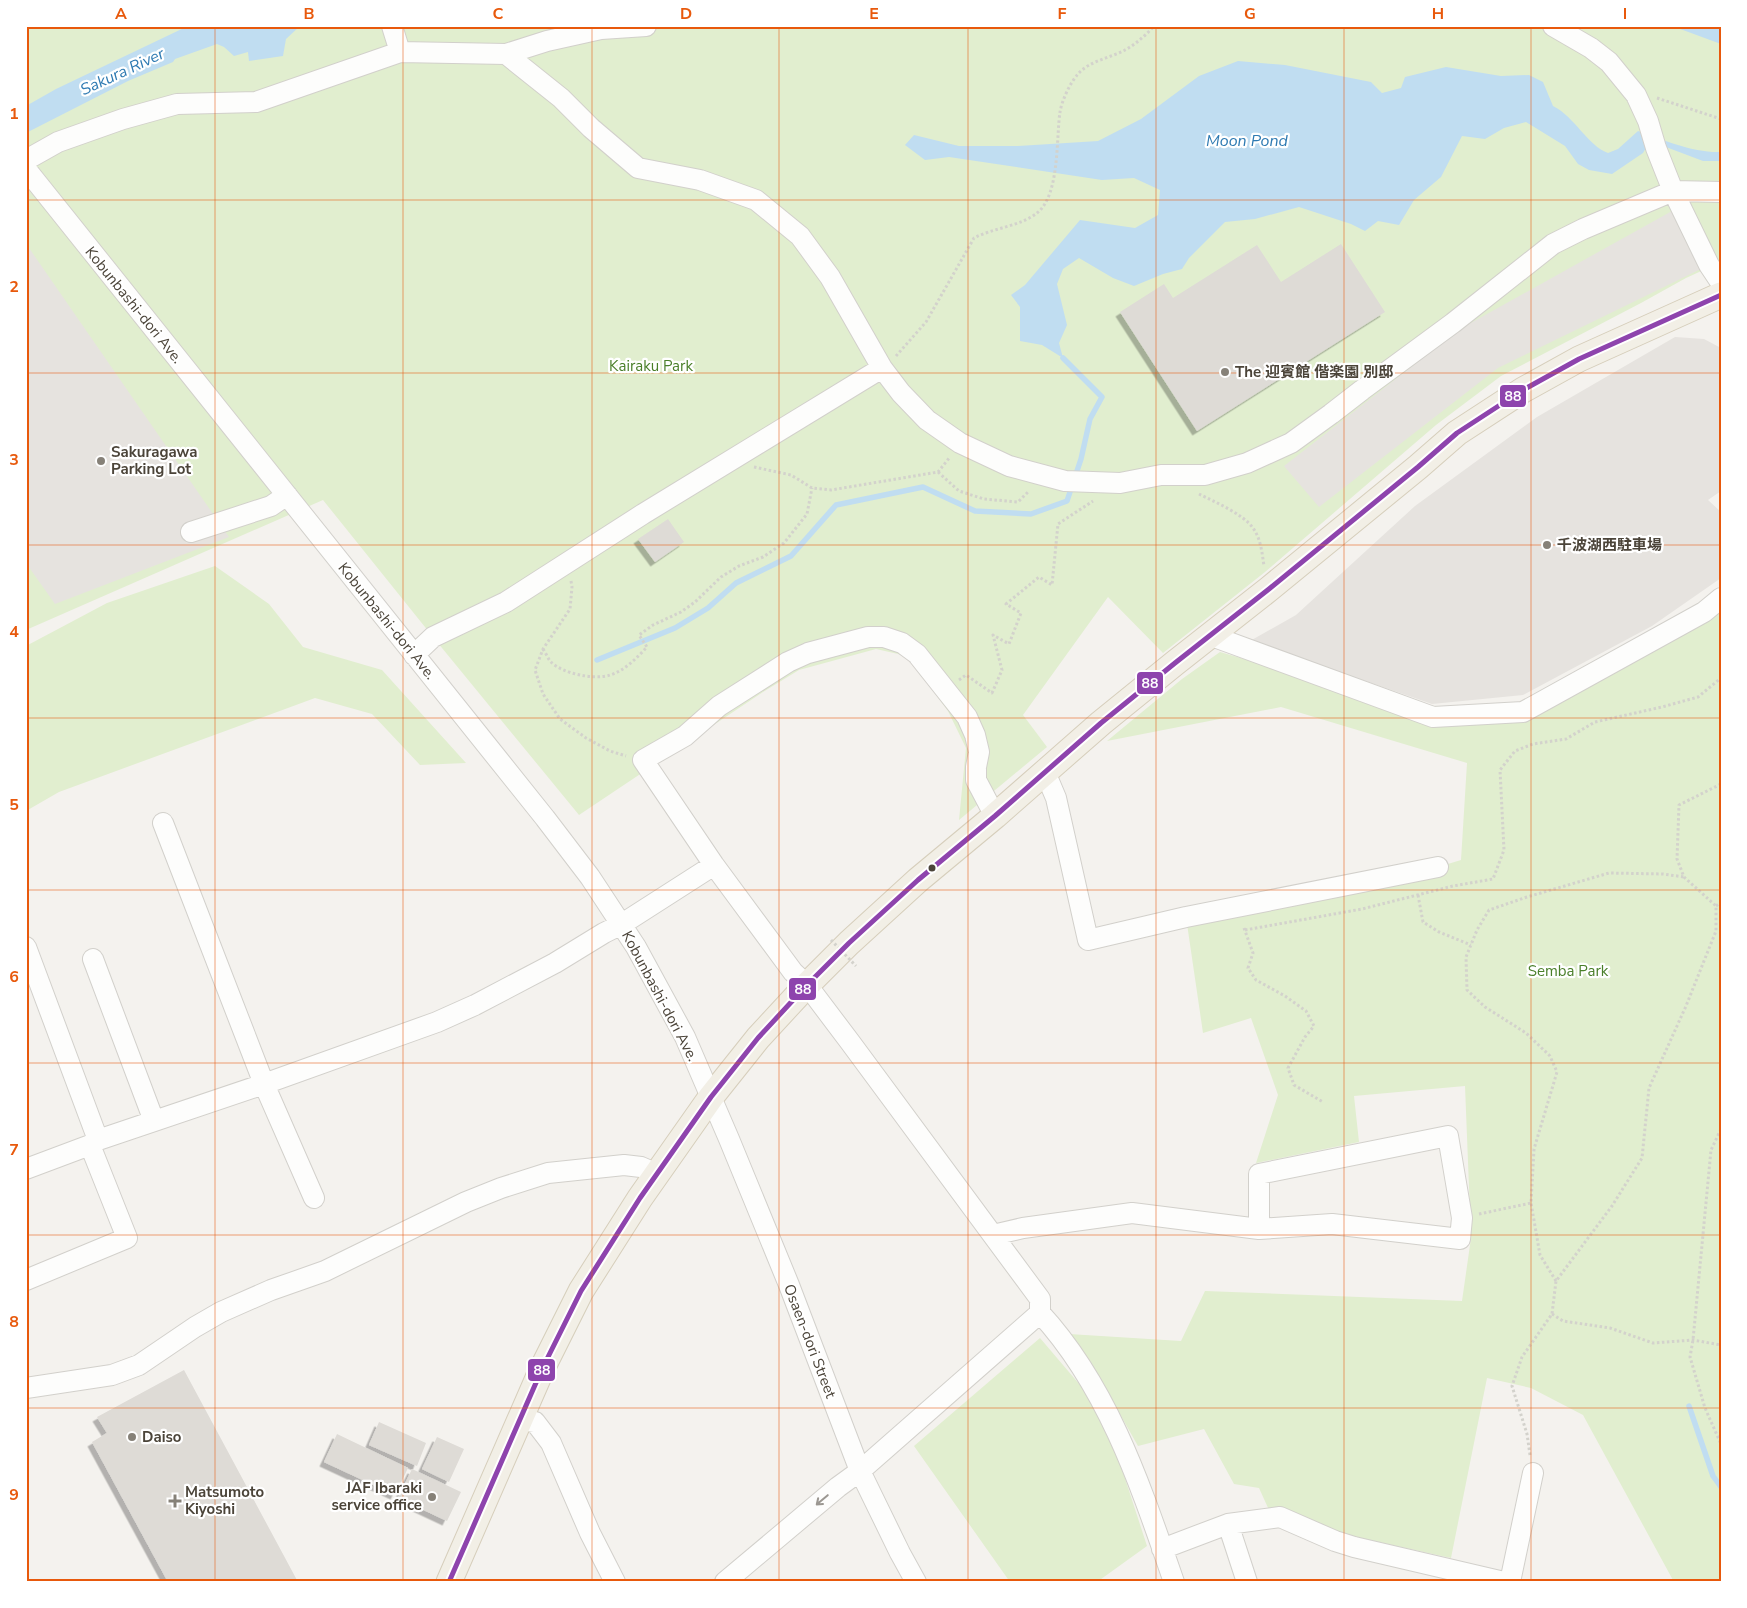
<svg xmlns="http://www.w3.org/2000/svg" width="1747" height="1608" font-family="'Nunito Sans','Noto Sans JP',sans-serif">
<defs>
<filter id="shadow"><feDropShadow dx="-4.5" dy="4.5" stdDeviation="0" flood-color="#0004"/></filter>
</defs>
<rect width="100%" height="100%" fill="#f4f2ee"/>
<path fill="#e1eecf" d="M 26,26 L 1721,26 L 1721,262 L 1686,278 L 1641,303 L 1501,376 L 1436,425 L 1265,572 L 1163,653 L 1108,597 L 1023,715 L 1047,747 L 959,820 L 966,748 L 948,711 L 907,656 L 876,649 L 799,670 L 763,692 L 579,815 L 433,637 L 323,500 L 26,630 Z
M 215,566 L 269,604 L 303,647 L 382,670 L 466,763 L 420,765 L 372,714 L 315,698 L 59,792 L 26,811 L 26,646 L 107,603 Z
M 1721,598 L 1721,1582 L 1674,1582 L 1583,1415 L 1531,1388 L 1487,1378 L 1451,1558 L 1347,1535 L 1269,1510 L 1259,1488 L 1234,1484 L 1204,1429 L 1138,1446 L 1097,1374 L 1069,1334 L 1181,1341 L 1205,1291 L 1462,1301 L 1471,1238 L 1465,1086 L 1354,1096 L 1359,1142 L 1256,1163 L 1278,1095 L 1251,1018 L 1203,1033 L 1186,917 L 1438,867 L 1461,860 L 1467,763 L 1281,707 L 1107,741 L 1182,679 L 1220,652 L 1375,697 L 1433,717 L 1523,712 Z
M 1040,1338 L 1086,1392 L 1120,1463 L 1147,1546 L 1097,1582 L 1010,1582 L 914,1446 Z"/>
<path fill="#e6e3df" d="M 1681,206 L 1709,265 L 1498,368 L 1319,507 L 1284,466 L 1460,329 Z
M 26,248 L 29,248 L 229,537 L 55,604 L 26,563 Z
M 1675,337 L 1704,339 L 1721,348 L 1721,491 L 1708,500 L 1721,512 L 1721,578 L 1652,626 L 1523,695 L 1432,704 L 1250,641 L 1296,615 L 1415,506 L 1537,417 Z"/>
<path fill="#c0ddf1" d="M 188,26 L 300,26 L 286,39 L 283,56 L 249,61 L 248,52 L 234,56 L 224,47 L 217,44 L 175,59 L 173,62 L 128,81 L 26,133 L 26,106 L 56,89 Z
M 1672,26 L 1721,26 L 1721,44 Z
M 1238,61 L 1285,65 L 1371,82 L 1382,93 L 1401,88 L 1405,77 L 1446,67 L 1501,76 L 1529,75 L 1543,82 L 1553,106 C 1575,117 1587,145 1608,153 L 1618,149 L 1638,131 C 1664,140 1693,153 1721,152 L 1721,161 L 1703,161 L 1650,141 L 1643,153 L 1612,174 L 1589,170 L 1578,164 L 1565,146 L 1526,122 L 1504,128 L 1485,139 L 1462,136 L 1441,177 L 1414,200 L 1399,225 L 1378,221 L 1365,231 L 1351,224 L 1299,207 L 1255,219 L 1225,222 L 1189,258 L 1182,269 L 1163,274 L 1134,286 L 1113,278 L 1079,258 L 1063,269 L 1057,284 L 1067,325 L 1059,343 L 1063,358 L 1042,345 L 1020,341 L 1020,307 L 1011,295 L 1025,285 L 1080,220 L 1135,228 L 1158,215 L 1160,190 L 1134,178 L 1102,180 L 949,157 L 925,160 L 905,145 L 914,135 L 959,146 L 1018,146 L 1098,141 L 1141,119 L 1199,76 Z"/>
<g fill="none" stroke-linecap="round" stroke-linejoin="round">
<path stroke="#c0ddf1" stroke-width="5.5" d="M 597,660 L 675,628 L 708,608 L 736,583 L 791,556 L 836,505 L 923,487 L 975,511 L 1031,514 L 1067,501 L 1081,459 L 1090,419 L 1102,397 L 1063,358
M 1689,1406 L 1713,1476 L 1721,1487"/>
</g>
<path fill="#dedbd6" filter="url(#shadow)" d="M 1341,244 L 1385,312 L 1197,431 L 1120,312 L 1164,284 L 1173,298 L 1257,245 L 1281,282 Z
M 668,519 L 684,542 L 655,562 L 638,539 Z
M 184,1370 L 298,1582 L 168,1582 L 92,1442 L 107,1433 L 97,1417 Z
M 379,1422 L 426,1443 L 417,1466 L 369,1445 Z
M 337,1434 L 408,1468 L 395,1495 L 324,1462 Z
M 437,1437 L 464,1449 L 449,1482 L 422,1469 Z
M 412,1469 L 461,1492 L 447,1521 L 398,1498 Z"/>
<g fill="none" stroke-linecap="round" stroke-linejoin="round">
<defs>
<path id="minor" d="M 392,26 L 400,52
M 1553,26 L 1591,48 L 1609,62 L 1636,95 L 1648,121 L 1656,148 L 1673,191 L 1709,265 L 1721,283
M 506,54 L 561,98 L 591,128 L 638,168 L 700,180 L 756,200 L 800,236 L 830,277 L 882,368 L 901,393 L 927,420 L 960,443 L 1009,466 L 1065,481 L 1120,483 L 1161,475 L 1205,475 L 1247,463 L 1291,443 L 1331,414 L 1362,390 L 1453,323 L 1553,244 L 1583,229 L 1673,191 L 1721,192
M 26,160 L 58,142 L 123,119 L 177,104 L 256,102 L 400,52 L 506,54 L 547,41 L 601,29 L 646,26
M 26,169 L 545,818 L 590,877 L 636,947 L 685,1037 L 729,1139 L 789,1285 L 860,1471 L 900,1553 L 916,1582
M 191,532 L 271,506 L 287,495
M 1209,635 L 1433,717 L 1523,712 L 1704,612 L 1721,598
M 414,655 L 433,637 L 506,602 L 643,514 L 882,368
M 1045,772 L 1056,798 L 1088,940 L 1186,917 L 1438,867
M 163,823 L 264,1084 L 314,1198
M 26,947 L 98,1140
M 93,959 L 154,1121
M 26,1169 L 90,1145 L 98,1140 L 264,1084 L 437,1022 L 475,1005 L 555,963 L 604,933 L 622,924 L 714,865
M 993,1235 L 1023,1228 L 1132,1213 L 1259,1229 L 1332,1224 L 1460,1239 L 1462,1218 L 1448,1136 L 1259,1174 L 1259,1229
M 26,1280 L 127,1238 L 90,1145
M 1040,1313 C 1109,1388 1141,1487 1174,1582
M 26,1388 L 112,1375 L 139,1365 L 195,1327 L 221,1312 L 271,1290 L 325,1271 L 466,1202 L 501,1188 L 548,1173 L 624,1165 L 641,1167 L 657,1174
M 520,1420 L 535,1422 L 551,1443 L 590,1533 L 615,1582
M 1228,1524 L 1247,1582
M 1162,1549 L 1228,1524 L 1280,1517 L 1335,1541 L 1354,1547 L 1504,1582
M 725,1582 L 838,1487 L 860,1471 L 1040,1313 L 1040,1299 L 850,1042 L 807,985 L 793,972 L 714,865 L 643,760 L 685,736 L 719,706 L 788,662 L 808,653 L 868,637 L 884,637 L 902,643 L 917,654 L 967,717 L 975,735 L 979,752 L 976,767 L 976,780 L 995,816
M 1510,1582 L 1533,1473"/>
<path id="major" d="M 449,1582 L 542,1369 L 581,1291 L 640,1198 L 711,1097 L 758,1038 L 807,985 L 849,943 L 918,880 L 995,816 L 1101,723 L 1175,663 L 1269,589 L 1418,467 L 1457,433 L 1523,390 L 1579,359 L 1721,295"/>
</defs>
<use href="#minor" stroke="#d2d0cb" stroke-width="22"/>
<use href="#major" stroke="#d6cebb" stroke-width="27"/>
<path stroke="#d3d2cc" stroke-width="3" stroke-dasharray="2.5 2.5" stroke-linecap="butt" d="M 1657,98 L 1721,119
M 896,356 L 926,322 L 974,238 C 993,228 1021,226 1037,213 C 1060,195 1056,139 1060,112 C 1062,100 1070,83 1078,74 C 1089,61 1110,58 1125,50 C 1136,44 1146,35 1154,26
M 754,467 L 791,475 L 812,488 L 831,490 L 938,472 L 950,457
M 938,472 L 959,491 L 984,499 L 1018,502 L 1029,491
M 1199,494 C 1215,502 1243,514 1253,528 C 1261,539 1262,553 1264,566
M 571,581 L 572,587 L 570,609 L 543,649 L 535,670 L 543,694 L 560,719 L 586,738 L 610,751 L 626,756
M 543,649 C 546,653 548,659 551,662 C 563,674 595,680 610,675 C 624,671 637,658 647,647 L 639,635 L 653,625 L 681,612 L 695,602 L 721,577 L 739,566 L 763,557 L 784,543 L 807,514 L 812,488
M 959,680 L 966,675 L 992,693 L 1002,670 L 993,635 L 1009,644 L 1021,613 L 1006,604 L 1039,577 L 1052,585 L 1058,524 L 1093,501
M 1418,895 L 1423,922 L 1439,932 L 1471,945
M 1716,906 L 1721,902
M 1244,928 L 1253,953 L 1248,968 L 1256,980 L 1285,996 L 1306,1011 L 1314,1026 L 1305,1037 L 1288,1068 L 1294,1085 L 1323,1102
M 1245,930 L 1362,909 L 1453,886 L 1493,879 L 1504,850 L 1500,770 L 1515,751 L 1533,744 L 1566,739 L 1595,722 L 1662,707 L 1698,697 L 1721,678
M 1721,1129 L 1711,1150 L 1693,1340 L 1690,1357 L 1705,1408 L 1721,1444
M 1479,1214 L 1531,1203
M 1556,1281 L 1540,1255 L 1531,1203 L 1534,1149 L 1557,1072 L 1550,1056 L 1526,1033 L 1485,1007 L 1467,990 L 1466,957 L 1477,930 L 1489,910 L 1527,897 L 1609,873 L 1663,874 L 1684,877
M 1552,1314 L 1563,1321 L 1610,1328 L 1653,1343 L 1693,1340 L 1721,1345
M 1530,1455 L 1527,1434 L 1512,1386 L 1522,1357 L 1552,1314 L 1556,1281 L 1612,1206 L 1642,1158 L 1649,1088 L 1686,1006 L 1716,931 L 1716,906 L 1684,877 L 1677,859 L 1679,805 L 1721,784"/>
<use href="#minor" stroke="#fdfdfc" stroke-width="20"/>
<use href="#major" stroke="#f2efe6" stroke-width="25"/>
<path stroke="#d3d2cc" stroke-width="3" stroke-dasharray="2.5 2.5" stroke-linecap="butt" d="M 831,940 L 856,966"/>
<defs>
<path id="bus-1" d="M 449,1582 L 542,1369 L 581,1291 L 640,1198 L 711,1097 L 758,1038 L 807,985 L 849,943 L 918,880 L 995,816 L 1101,723 L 1175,663 L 1269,589 L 1418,467 L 1457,433 L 1523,390 L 1579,359 L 1721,295"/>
</defs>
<use href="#bus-1" stroke="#fff" stroke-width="9"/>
<use href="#bus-1" stroke="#8e44ad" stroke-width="5"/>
</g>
<defs><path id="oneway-shaft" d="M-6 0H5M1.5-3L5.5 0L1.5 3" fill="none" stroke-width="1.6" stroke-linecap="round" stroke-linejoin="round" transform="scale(1.25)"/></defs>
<use stroke="#9b9791" href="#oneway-shaft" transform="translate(822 1500) rotate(140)"/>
<path fill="none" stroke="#e8590c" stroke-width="1" stroke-opacity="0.55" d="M 215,26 L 215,1582M 403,26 L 403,1582M 592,26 L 592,1582M 779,26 L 779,1582M 968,26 L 968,1582M 1156,26 L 1156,1582M 1344,26 L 1344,1582M 1531,26 L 1531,1582M 26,200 L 1721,200M 26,373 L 1721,373M 26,545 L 1721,545M 26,718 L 1721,718M 26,890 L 1721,890M 26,1063 L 1721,1063M 26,1235 L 1721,1235M 26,1408 L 1721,1408"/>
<g fill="#868178" stroke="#fff" stroke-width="2">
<circle cx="1225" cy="372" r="5"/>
<circle cx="101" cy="461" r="5"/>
<circle cx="1547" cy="545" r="5"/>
<circle cx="132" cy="1437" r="5"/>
<circle cx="432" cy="1497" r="5"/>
<path d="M172.5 1493.5h5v5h5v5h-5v5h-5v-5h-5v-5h5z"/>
</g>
<circle fill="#4b4439" stroke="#fff" stroke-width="2" cx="932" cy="868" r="4.5"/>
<g text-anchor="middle" stroke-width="4.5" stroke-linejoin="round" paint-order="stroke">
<g font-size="15" fill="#4b4439" stroke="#fff">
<text transform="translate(134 305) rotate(51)" y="5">Kobunbashi-dori Ave.</text>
<text transform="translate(387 621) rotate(51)" y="5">Kobunbashi-dori Ave.</text>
<text transform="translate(660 996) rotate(62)" y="5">Kobunbashi-dori Ave.</text>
<text transform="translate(810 1341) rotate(69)" y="5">Osaen-dori Street</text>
</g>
<g font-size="15" fill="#4a7f2a" stroke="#fff">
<text x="651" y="371">Kairaku Park</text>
<text x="1568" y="976">Semba Park</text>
</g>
<g font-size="15" font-weight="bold" fill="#4b4439" stroke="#fff" text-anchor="start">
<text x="1235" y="377">The 迎賓館 偕楽園 別邸</text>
<text x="111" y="457">Sakuragawa<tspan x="111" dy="17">Parking Lot</tspan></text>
<text x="1557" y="550">千波湖西駐車場</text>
<text x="142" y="1442">Daiso</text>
<text x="422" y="1493" text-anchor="end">JAF Ibaraki<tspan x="422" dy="17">service office</tspan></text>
<text x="185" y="1497">Matsumoto<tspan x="185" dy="17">Kiyoshi</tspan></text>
</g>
<g font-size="16" font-style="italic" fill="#2e7ab2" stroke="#fff">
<text transform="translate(122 71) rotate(-25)" y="6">Sakura River</text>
<text x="1247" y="146">Moon Pond</text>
</g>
</g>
<g stroke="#fff" stroke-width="2">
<rect x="1499" y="384" width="28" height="24" rx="5" fill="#8e44ad"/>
<rect x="1136" y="671" width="28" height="24" rx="5" fill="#8e44ad"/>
<rect x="788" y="977" width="29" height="24" rx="5" fill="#8e44ad"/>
<rect x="527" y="1358" width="29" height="24" rx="5" fill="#8e44ad"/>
</g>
<g font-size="14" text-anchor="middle" font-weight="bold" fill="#fff">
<text x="1513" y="401">88</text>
<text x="1150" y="688">88</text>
<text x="803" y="994">88</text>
<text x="542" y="1375">88</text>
</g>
<rect width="1747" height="1608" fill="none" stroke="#ffffff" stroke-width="55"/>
<rect x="28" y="28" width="1692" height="1552" fill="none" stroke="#e8590c" stroke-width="2"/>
<g font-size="16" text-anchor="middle" font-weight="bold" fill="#e8590c">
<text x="121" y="19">A</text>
<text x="309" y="19">B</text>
<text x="498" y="19">C</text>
<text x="686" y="19">D</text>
<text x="874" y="19">E</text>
<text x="1062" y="19">F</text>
<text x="1250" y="19">G</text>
<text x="1438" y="19">H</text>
<text x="1625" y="19">I</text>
<text x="14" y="119">1</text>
<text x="14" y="292">2</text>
<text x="14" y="465">3</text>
<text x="14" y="637">4</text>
<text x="14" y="810">5</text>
<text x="14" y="982">6</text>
<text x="14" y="1155">7</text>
<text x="14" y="1327">8</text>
<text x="14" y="1500">9</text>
</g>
</svg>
